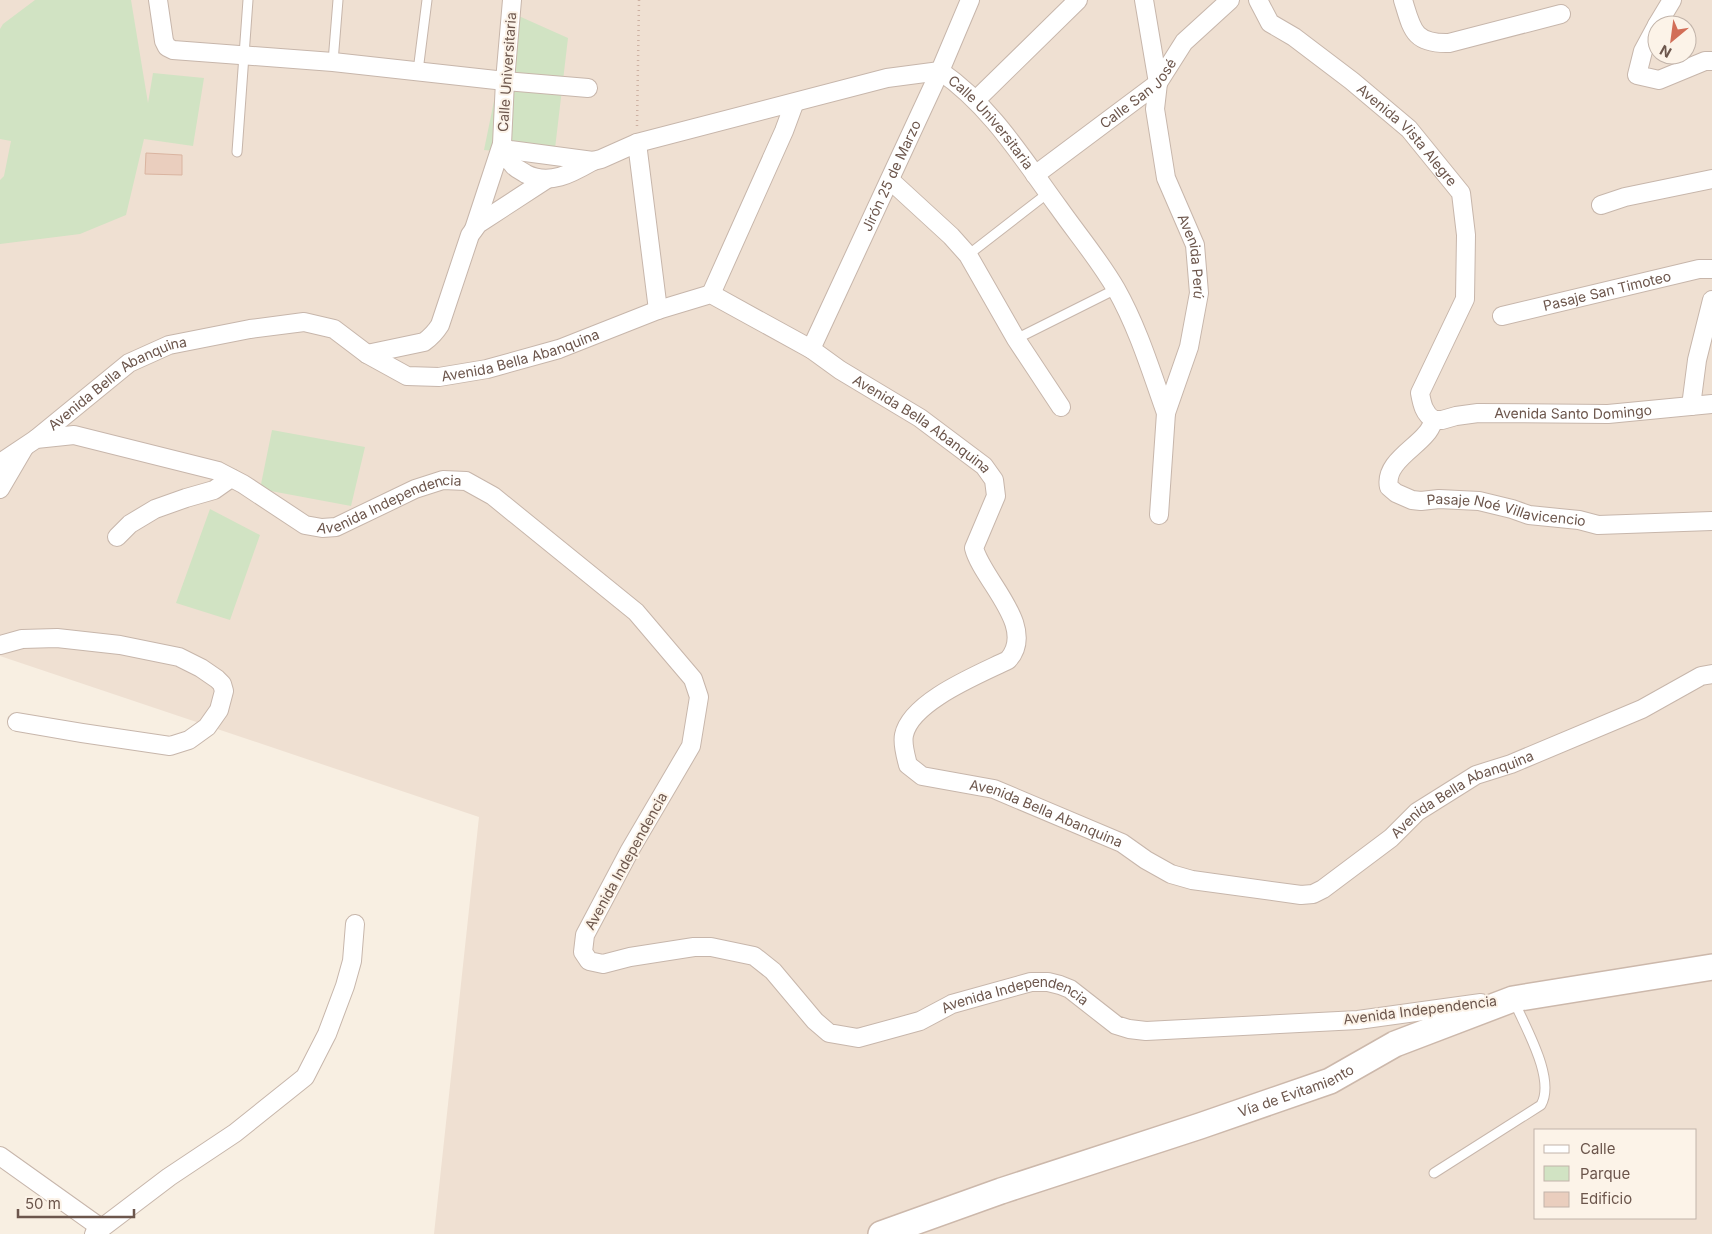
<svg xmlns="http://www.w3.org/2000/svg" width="1712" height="1234" font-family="Inter,sans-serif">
<rect width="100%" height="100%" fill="#f8efe2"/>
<path fill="#efe0d2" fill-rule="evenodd" d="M 0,0 L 1712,0 L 1712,1234 L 434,1234 L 479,817 L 0,656 ZM 1657,25 L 1687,25 L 1687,55 L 1657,55 ZM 1536,1130 L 1696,1130 L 1696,1218 L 1536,1218 Z"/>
<path fill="#d1e3c3" d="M 35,0 L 131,0 L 148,103 L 153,73 L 204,78 L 193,146 L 144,139 L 126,215 L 80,234 L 0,244 L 0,180 L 4,176 L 11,141 L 0,139 L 0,29 L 3,24 Z
M 512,13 L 568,38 L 554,157 L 484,150 Z
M 272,430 L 365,447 L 351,506 L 260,489 Z
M 210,509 L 260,535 L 230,620 L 176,603 Z"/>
<path fill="#eacebe" stroke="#dab4a0" d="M 146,153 L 182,155 L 182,175 L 145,174 Z"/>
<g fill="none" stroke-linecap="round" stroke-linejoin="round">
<defs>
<path id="lane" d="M 333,62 L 338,0
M 418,71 L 427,0
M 237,152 L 248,0
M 968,255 L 1048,193
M 1016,339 L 1116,289
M 1434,1173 L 1541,1105 C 1556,1079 1525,1027 1514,1001"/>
<g id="street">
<path d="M 158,0 L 164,41 L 167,47 L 173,50 L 333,62 L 505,81 L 588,88"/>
<path id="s1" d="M 512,0 L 505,81 L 502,144 L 504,148 L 510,150 L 593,161 L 601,159 L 637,143 L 887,78 L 940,71 C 991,106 1023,159 1059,208 C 1078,235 1100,261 1116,289 C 1138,328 1151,371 1166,413"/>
<path id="s2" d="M 1144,0 L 1158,83 L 1155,109 L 1166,178 L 1195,245 L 1199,293 L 1189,347 L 1166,413 L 1159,515"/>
<path id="s3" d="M 1258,0 L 1270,23 L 1294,37 L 1352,81 L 1409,129 L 1461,193 L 1466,235 L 1465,299 L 1420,393 C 1422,404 1424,414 1434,420"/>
<path d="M 1403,0 C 1412,29 1413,44 1449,43 L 1561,14"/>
<path d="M 1657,25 L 1643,51 L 1637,75 L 1659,80 L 1705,61 L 1712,61"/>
<path d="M 1657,25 L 1672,0"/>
<path d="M 976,100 L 1078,0"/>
<path d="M 637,143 L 658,310"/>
<path id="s4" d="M 1035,175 L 1158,83 L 1184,42 L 1230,0"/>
<path d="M 890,180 L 951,236 L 968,255 L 1016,339 L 1061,407"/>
<path d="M 1601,205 L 1625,197 L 1712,179"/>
<path d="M 474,229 L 502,144 C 505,151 508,160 513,165 C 516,169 522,171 526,174 C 550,186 572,173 593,161"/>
<path d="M 711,294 L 784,131 L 794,104"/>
<path id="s5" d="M 1502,316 L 1699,269 L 1712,269"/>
<path id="s6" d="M 811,349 L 940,71 L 970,0"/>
<path d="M 367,354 L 424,342 C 431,337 435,333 440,325 L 470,235 L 478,224 L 547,179"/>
<path d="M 1691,406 L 1697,360 L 1712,300"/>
<path id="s7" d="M 1434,420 C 1432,425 1430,430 1426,434 C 1414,449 1384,464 1389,487 L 1396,493 L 1412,500 L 1421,501 L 1439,499 L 1479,501 L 1512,509 L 1529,515 L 1579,520 L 1598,525 L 1712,521"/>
<path id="s8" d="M 1434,420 L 1442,420 L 1456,416 L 1478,413 L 1608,414 L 1712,404"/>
<path id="s9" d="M 36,439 L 129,363 L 169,345 L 250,329 L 304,322 L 334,329 L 367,354 L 407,376 L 439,377 L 487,369 L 559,349 L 658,310 L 711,294 L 811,349 L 840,370 L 920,418 L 984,466 L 994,480 L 996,496 L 974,548 C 982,580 1038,627 1008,660 C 980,674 911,701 904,735 C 902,744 906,757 908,765 L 922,776 L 994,789 L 1122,843 L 1146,860 L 1171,874 L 1192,880 L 1301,895 L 1313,894 L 1323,889 L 1391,838 L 1417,812 L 1476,775 L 1511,764 L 1642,709 L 1701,676 L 1712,674"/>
<path id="s10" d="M 0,463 L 36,439 L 74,435 L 218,471 L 243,484 L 305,525 L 322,528 L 336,527 L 415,489 L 443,480 L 466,481 L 493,496 L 636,612 L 693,679 L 699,697 L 691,746 L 630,850 L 585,935 L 583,952 L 589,961 L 603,964 L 630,957 L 694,947 L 711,947 L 754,956 L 773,971 L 815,1021 L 829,1033 L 858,1038 L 920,1021 L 952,1004 L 1031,982 L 1048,982 L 1060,985 L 1070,989 L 1116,1025 L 1129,1029 L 1146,1031 L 1358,1020 L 1481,1003"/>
<path d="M 0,489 L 24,448"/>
<path d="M 117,537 L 130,524 L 155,509 L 186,498 L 214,490 L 231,478"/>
<path d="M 0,645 L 22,639 L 57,638 L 120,645 L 179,657 L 201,668 L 217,679 L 222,684 L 224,691 L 219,710 L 207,727 L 189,740 L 170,746 L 82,733 L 17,722"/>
<path d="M 0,1156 L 101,1228"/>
<path d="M 94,1234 L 169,1177 L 235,1133 L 305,1077 L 327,1034 L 345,986 L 352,961 L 355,924"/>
</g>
<g id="secondary">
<path id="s11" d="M 881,1234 L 1001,1191 L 1200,1126 L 1330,1081 L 1395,1044 L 1513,999 L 1712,967"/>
</g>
</defs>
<use href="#lane" stroke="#c7b6ab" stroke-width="11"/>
<use href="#street" stroke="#c7b6ab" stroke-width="20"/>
<use href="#secondary" stroke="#ccb8ab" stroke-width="28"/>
<path stroke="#ceb1a2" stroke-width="2.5" stroke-dasharray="1 4" stroke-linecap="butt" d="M 637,126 L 639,0"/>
<use href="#lane" stroke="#fff" stroke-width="9"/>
<use href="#street" stroke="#fff" stroke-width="18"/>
<use href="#secondary" stroke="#fff" stroke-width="25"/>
</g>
<g text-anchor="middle" stroke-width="4" stroke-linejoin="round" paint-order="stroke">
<g font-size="14" fill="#6c564c" stroke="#fcf3e8">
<text transform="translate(507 72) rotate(-86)" y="5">Calle Universitaria</text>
<text dy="5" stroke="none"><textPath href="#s4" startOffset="132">Calle San José</textPath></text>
<text dy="5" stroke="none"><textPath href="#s1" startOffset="671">Calle Universitaria</textPath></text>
<text dy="5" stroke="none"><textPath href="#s3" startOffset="204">Avenida Vista Alegre</textPath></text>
<text dy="5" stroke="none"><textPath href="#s6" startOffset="191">Jirón 25 de Marzo</textPath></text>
<text dy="5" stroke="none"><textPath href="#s2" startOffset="264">Avenida Perú</textPath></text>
<text dy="5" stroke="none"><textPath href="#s5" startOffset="108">Pasaje San Timoteo</textPath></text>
<text dy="5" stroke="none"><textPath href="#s9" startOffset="535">Avenida Bella Abanquina</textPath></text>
<text dy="5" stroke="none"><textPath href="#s9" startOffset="100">Avenida Bella Abanquina</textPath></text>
<text dy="5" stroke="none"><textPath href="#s8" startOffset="140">Avenida Santo Domingo</textPath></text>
<text dy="5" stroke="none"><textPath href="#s9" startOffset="984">Avenida Bella Abanquina</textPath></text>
<text dy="5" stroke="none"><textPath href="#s10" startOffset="422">Avenida Independencia</textPath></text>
<text dy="5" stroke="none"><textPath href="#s7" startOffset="206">Pasaje Noé Villavicencio</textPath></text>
<text dy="5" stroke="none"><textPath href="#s9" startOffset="2049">Avenida Bella Abanquina</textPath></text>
<text dy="5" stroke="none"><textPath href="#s9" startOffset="1584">Avenida Bella Abanquina</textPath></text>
<text transform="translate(626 861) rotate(-61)" y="5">Avenida Independencia</text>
<text dy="5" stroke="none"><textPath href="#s10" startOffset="1592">Avenida Independencia</textPath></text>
<text transform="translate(1420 1010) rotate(-7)" y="5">Avenida Independencia</text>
<text dy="5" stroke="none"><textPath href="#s11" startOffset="439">Vía de Evitamiento</textPath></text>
</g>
</g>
<rect x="1534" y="1129" width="162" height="90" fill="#fcf3e8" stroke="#c2b4aa"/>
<rect x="1544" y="1145" width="25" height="8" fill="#ffffff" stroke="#c2b4aa"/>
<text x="1580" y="1154" font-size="15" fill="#6c564c">Calle</text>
<rect x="1544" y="1166" width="25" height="15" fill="#d1e3c3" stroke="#c2b4aa"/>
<text x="1580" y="1179" font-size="15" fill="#6c564c">Parque</text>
<rect x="1544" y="1192" width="25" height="15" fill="#eacebe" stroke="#c2b4aa"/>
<text x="1580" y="1204" font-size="15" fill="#6c564c">Edificio</text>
<g transform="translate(1672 40) rotate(209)"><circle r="24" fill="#fcf3e8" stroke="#c2b4aa"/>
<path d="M0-4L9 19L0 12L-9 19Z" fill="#d26e57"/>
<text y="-8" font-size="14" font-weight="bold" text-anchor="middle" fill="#6c564c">N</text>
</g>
<path d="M18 1209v8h116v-8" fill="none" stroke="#6c564c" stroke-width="2.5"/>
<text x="25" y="1209" font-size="15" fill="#6c564c" stroke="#fcf3e8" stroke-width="4" paint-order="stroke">50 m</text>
</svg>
